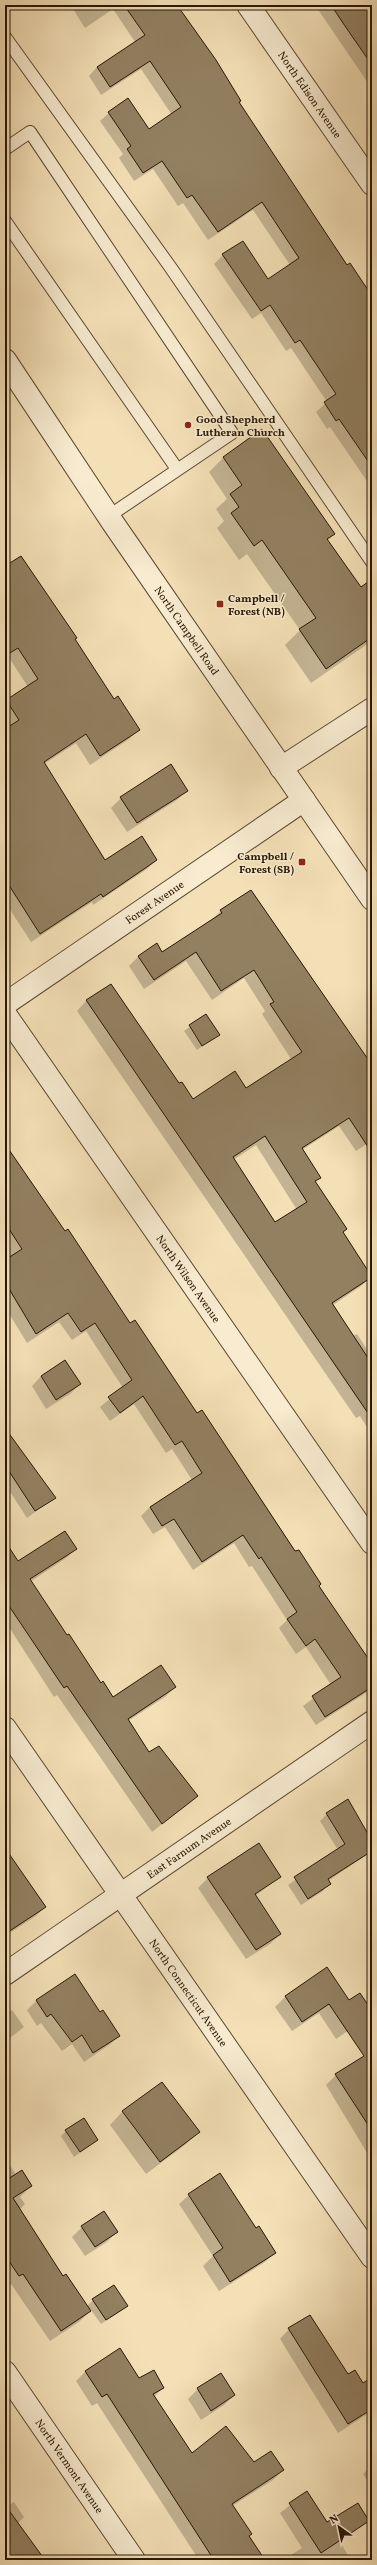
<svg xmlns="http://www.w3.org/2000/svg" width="377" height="2565" font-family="Vollkorn,serif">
<rect width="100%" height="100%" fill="#f4e0b7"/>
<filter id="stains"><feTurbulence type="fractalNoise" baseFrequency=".005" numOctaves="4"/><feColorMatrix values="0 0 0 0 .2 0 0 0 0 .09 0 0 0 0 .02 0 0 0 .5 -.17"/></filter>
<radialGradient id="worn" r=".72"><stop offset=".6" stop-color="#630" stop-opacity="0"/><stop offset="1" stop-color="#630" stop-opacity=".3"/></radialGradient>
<path fill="#0003" fill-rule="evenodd" d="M 77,5 L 176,5 L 262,139 L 372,301 L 372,494 L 369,489 L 371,487 L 330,427 L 327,429 L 316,412 L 327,402 L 291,348 L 286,351 L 261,313 L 252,319 L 214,264 L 223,255 L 268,280 L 290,265 L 253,210 L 208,240 L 183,203 L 178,206 L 153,169 L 134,181 L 119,158 L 123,154 L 100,121 L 109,113 L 149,130 L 172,115 L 141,69 L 101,95 L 89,76 L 97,67 L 135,42 L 113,9 L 85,28 L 73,9 Z
M 315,5 L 372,5 L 372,89 Z
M 223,458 L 334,534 L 327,541 L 360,588 L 372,581 L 372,641 L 311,683 L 285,645 L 300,630 L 247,554 L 239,560 L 217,528 L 224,521 L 216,509 L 227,499 L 209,472 Z
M 5,567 L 74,639 L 114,700 L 139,730 L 129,739 L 90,765 L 76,743 L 44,764 L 104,861 L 156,860 L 147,869 L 93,905 L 92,902 L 31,942 L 5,902 L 5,701 L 28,687 L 8,656 L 5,658 Z
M 186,791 L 177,800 L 127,832 L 111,808 L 121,798 Z
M 221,911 L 372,1067 L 372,1145 L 370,1142 L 356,1151 L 339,1126 L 302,1150 L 320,1177 L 315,1182 L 342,1233 L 371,1277 L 361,1286 L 333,1305 L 353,1336 L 357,1334 L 372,1357 L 372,1435 L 360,1416 L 356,1418 L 77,1011 L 86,1001 L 111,985 L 179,1085 L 192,1100 L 246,1089 L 291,1059 L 262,1014 L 265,1011 L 244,978 L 212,1000 L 186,961 L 144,989 L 129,966 L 138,957 L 162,953 L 211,920 ZM 256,1145 L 297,1210 L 275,1224 L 233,1160 Z
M 206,1015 L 218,1035 L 197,1050 L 184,1031 Z
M 5,1147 L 130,1325 L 197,1414 L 233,1459 L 234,1458 L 372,1667 L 372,1689 L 316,1725 L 303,1706 L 331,1685 L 306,1647 L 296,1654 L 279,1628 L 287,1620 L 252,1566 L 249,1567 L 234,1543 L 193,1570 L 165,1527 L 153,1534 L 141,1516 L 150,1507 L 192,1480 L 172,1449 L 166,1453 L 134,1404 L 110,1421 L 100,1407 L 123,1388 L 86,1331 L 72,1340 L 59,1322 L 27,1343 L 5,1307 Z
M 65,1361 L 80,1384 L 70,1394 L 46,1409 L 32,1386 L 41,1376 Z
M 5,1435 L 54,1498 L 27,1518 L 5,1484 Z
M 5,1543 L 18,1562 L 76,1549 L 66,1558 L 30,1582 L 100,1684 L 113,1698 L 175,1687 L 165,1697 L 128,1721 L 149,1754 L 197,1796 L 152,1832 L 57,1695 L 54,1697 L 5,1621 Z
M 372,1770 L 372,1784 L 367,1776 Z
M 327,1814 L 372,1842 L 372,1851 L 328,1881 L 329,1884 L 323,1891 L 301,1905 L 288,1885 L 338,1850 L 320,1821 Z
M 259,1845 L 280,1877 L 255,1896 L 280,1934 L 270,1944 L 246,1959 L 198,1888 L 208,1878 Z
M 5,1849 L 45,1907 L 36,1916 L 5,1936 Z
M 327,1969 L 361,2022 L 336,2039 L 319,2013 L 292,2031 L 275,2007 L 285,1997 Z
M 75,1975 L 99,2013 L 119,2036 L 109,2045 L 84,2062 L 72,2044 L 62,2051 L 41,2023 L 37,2026 L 27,2010 L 36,2001 Z
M 12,2010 L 24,2027 L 5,2042 L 5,2015 Z
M 372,2052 L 372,2161 L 326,2085 L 336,2075 Z
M 123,2111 L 198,2132 L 185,2145 L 146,2174 L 110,2125 Z
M 66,2131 L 97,2140 L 74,2157 L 61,2136 Z
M 5,2157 L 16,2175 L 31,2186 L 20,2197 L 25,2204 L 19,2210 L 63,2277 L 87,2306 L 93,2300 L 127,2306 L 121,2311 L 101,2324 L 91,2310 L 79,2322 L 50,2341 L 11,2284 L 8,2287 L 5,2282 Z
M 189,2195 L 255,2230 L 274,2253 L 265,2262 L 219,2291 L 203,2266 L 213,2256 L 179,2204 Z
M 82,2227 L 116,2232 L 107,2242 L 85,2256 L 72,2237 Z
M 289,2329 L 363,2385 L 372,2380 L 372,2411 L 338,2433 L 280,2339 Z
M 86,2371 L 139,2379 L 163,2388 L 154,2397 L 192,2454 L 254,2463 L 283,2470 L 273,2480 L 232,2506 L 264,2560 L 199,2560 L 97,2403 L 92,2406 L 76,2381 Z
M 220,2374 L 234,2395 L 224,2405 L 201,2420 L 188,2399 L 198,2389 Z
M 372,2465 L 372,2488 L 363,2474 Z
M 307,2492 L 327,2524 L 368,2521 L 340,2542 L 351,2560 L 283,2560 L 302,2548 L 280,2513 Z
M 5,2499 L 9,2505 L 14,2502 L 24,2517 L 17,2524 L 42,2560 L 5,2560 Z"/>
<path fill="#928061" stroke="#281703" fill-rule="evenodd" d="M 124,5 L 177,5 L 216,60 L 241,101 L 239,102 L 298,191 L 347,265 L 350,263 L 372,296 L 372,467 L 339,419 L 336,421 L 324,402 L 336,394 L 300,340 L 295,343 L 270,305 L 261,311 L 222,254 L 243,241 L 268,279 L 299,258 L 262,202 L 218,232 L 192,195 L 187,198 L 162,161 L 143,173 L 127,149 L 131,146 L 108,112 L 128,98 L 149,129 L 181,107 L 150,61 L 110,87 L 97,67 L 145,35 Z
M 331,5 L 372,5 L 372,65 L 347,29 Z
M 262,429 L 335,534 L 327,539 L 361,587 L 372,579 L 372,637 L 326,669 L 299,629 L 316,618 L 262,540 L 254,546 L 231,513 L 239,507 L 230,494 L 242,485 L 223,457 Z
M 21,556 L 77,638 L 75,639 L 114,699 L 118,696 L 140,730 L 100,756 L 86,734 L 44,762 L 105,860 L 142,836 L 157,860 L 103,897 L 101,894 L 40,934 L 5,879 L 5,729 L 19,720 L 6,700 L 38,679 L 18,648 L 5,656 L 5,566 Z
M 171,764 L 188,791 L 137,823 L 120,797 Z
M 251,890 L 372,1065 L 372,1153 L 349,1118 L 302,1148 L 321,1178 L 315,1181 L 347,1229 L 343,1232 L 372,1277 L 332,1303 L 372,1364 L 372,1419 L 86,1000 L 111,984 L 179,1083 L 182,1082 L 193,1099 L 235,1071 L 246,1088 L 302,1052 L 270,1004 L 274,1002 L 254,970 L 221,991 L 196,952 L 154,980 L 138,956 L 157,943 L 162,952 L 222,913 L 220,910 ZM 265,1136 L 307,1202 L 275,1222 L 233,1157 Z
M 206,1014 L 220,1035 L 202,1046 L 189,1025 Z
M 5,1144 L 65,1231 L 68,1229 L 130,1323 L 135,1320 L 197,1413 L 202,1410 L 295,1551 L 299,1550 L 321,1584 L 319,1586 L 372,1664 L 372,1687 L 325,1717 L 312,1696 L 341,1677 L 315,1639 L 306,1646 L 287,1619 L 297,1612 L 261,1557 L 259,1559 L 243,1535 L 202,1562 L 174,1519 L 162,1526 L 150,1507 L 202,1473 L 182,1441 L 175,1445 L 143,1396 L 120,1413 L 108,1397 L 132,1380 L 95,1323 L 81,1332 L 68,1313 L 36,1334 L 5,1282 L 5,1260 L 22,1249 L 5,1223 Z
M 65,1360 L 81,1384 L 56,1400 L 41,1376 Z
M 5,1428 L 56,1498 L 35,1511 L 5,1465 Z
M 65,1531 L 77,1549 L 30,1579 L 67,1635 L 69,1634 L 101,1683 L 103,1681 L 113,1697 L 161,1665 L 176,1687 L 128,1719 L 149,1752 L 159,1746 L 198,1796 L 162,1824 L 67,1686 L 64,1688 L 5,1600 L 5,1541 L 18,1561 Z
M 348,1799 L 372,1841 L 372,1851 L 328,1879 L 331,1884 L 308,1899 L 294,1877 L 345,1844 L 326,1813 Z
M 259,1843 L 281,1877 L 255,1894 L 281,1934 L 256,1950 L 207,1877 Z
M 5,1848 L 46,1907 L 5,1934 Z
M 327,1967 L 349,2000 L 360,1993 L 372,2011 L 372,2131 L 335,2074 L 364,2056 L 329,2004 L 302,2022 L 285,1996 Z
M 75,1974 L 100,2012 L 103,2010 L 120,2036 L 93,2053 L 82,2035 L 72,2042 L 51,2014 L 47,2017 L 36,2000 Z
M 162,2082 L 200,2132 L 160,2162 L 122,2111 Z
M 84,2118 L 98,2140 L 80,2152 L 65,2130 Z
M 22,2170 L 32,2186 L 13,2198 L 63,2276 L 66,2274 L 91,2311 L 61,2331 L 23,2274 L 19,2276 L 5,2255 L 5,2181 Z
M 220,2173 L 256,2228 L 259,2226 L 276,2253 L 230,2282 L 213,2255 L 223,2248 L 188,2194 Z
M 104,2211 L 118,2232 L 95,2247 L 81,2226 Z
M 114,2285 L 128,2306 L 106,2320 L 92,2299 Z
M 310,2315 L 348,2374 L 355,2370 L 363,2383 L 372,2377 L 372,2409 L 348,2424 L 288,2328 Z
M 120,2348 L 139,2378 L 154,2370 L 164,2388 L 153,2394 L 192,2453 L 226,2426 L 254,2462 L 271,2451 L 284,2470 L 232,2504 L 252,2534 L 249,2536 L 265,2560 L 214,2560 L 107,2394 L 102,2397 L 85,2371 Z
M 221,2373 L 235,2395 L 211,2411 L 197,2388 Z
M 307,2491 L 327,2522 L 358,2503 L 369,2521 L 321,2553 L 289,2503 Z
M 5,2505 L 45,2560 L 5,2560 Z"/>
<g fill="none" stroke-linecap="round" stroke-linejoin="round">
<defs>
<path id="service" d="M 5,37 L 171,268 L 372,562
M 5,149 L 30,132 L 232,433 L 109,516
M 5,221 L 177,469"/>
<g id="minor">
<path id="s1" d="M 248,5 L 372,184"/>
<path d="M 281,768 L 372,709"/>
<path id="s2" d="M 5,1004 L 304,800"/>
<path id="s3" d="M 5,1014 L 372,1543"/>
<path id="s4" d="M 5,1728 L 372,2257"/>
<path id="s5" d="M 5,1974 L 372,1722"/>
<path id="s6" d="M 5,2372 L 134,2560"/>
</g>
<g id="tertiary">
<path id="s7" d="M 5,360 L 113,523 L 372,899"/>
</g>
</defs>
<use href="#service" stroke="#5b4930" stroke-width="14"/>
<use href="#minor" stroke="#5b4930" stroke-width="24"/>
<use href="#tertiary" stroke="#5b4930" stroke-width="24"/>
<use href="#service" stroke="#f8ebd0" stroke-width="12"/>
<use href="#minor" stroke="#f8ebd0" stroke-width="22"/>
<use href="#tertiary" stroke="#f8ebd0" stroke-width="22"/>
</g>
<g fill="#8f2418" stroke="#f8ebd0" stroke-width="1.5">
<circle cx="188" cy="425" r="4"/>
<rect x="216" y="600" width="8" height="8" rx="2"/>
<rect x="298" y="858" width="8" height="8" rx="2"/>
</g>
<g text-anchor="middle" stroke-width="3" stroke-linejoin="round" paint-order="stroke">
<g font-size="11" fill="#281703" stroke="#f8ebd0">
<text dy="4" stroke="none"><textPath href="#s1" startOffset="109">North Edison Avenue</textPath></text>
<text dy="4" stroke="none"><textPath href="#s7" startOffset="326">North Campbell Road</textPath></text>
<text dy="4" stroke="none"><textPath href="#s2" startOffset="181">Forest Avenue</textPath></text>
<text dy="4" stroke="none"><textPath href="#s3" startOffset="322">North Wilson Avenue</textPath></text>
<text dy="4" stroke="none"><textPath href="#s5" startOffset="223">East Farnum Avenue</textPath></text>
<text dy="4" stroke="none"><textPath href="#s4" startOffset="322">North Connecticut Avenue</textPath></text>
<text dy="4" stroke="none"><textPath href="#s6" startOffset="114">North Vermont Avenue</textPath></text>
</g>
<g font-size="11" font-weight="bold" fill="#281703" stroke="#f8ebd0" text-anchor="start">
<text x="196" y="423">Good Shepherd<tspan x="196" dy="13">Lutheran Church</tspan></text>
<text x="228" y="602">Campbell /<tspan x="228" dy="13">Forest (NB)</tspan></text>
<text x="294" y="860" text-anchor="end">Campbell /<tspan x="294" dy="13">Forest (SB)</tspan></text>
</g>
</g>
<rect width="377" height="2565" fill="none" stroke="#f4e0b7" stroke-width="20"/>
<rect x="6" y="6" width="365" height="2553" fill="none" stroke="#281703" stroke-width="2"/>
<rect x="10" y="10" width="357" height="2545" fill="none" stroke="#281703"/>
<g transform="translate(339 2527) rotate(327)" stroke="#f8ebd0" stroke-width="3" paint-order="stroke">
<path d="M0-3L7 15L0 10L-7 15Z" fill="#281703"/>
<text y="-6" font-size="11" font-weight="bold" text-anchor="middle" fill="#281703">N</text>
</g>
<rect width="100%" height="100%" filter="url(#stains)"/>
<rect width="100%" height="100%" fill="url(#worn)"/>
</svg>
